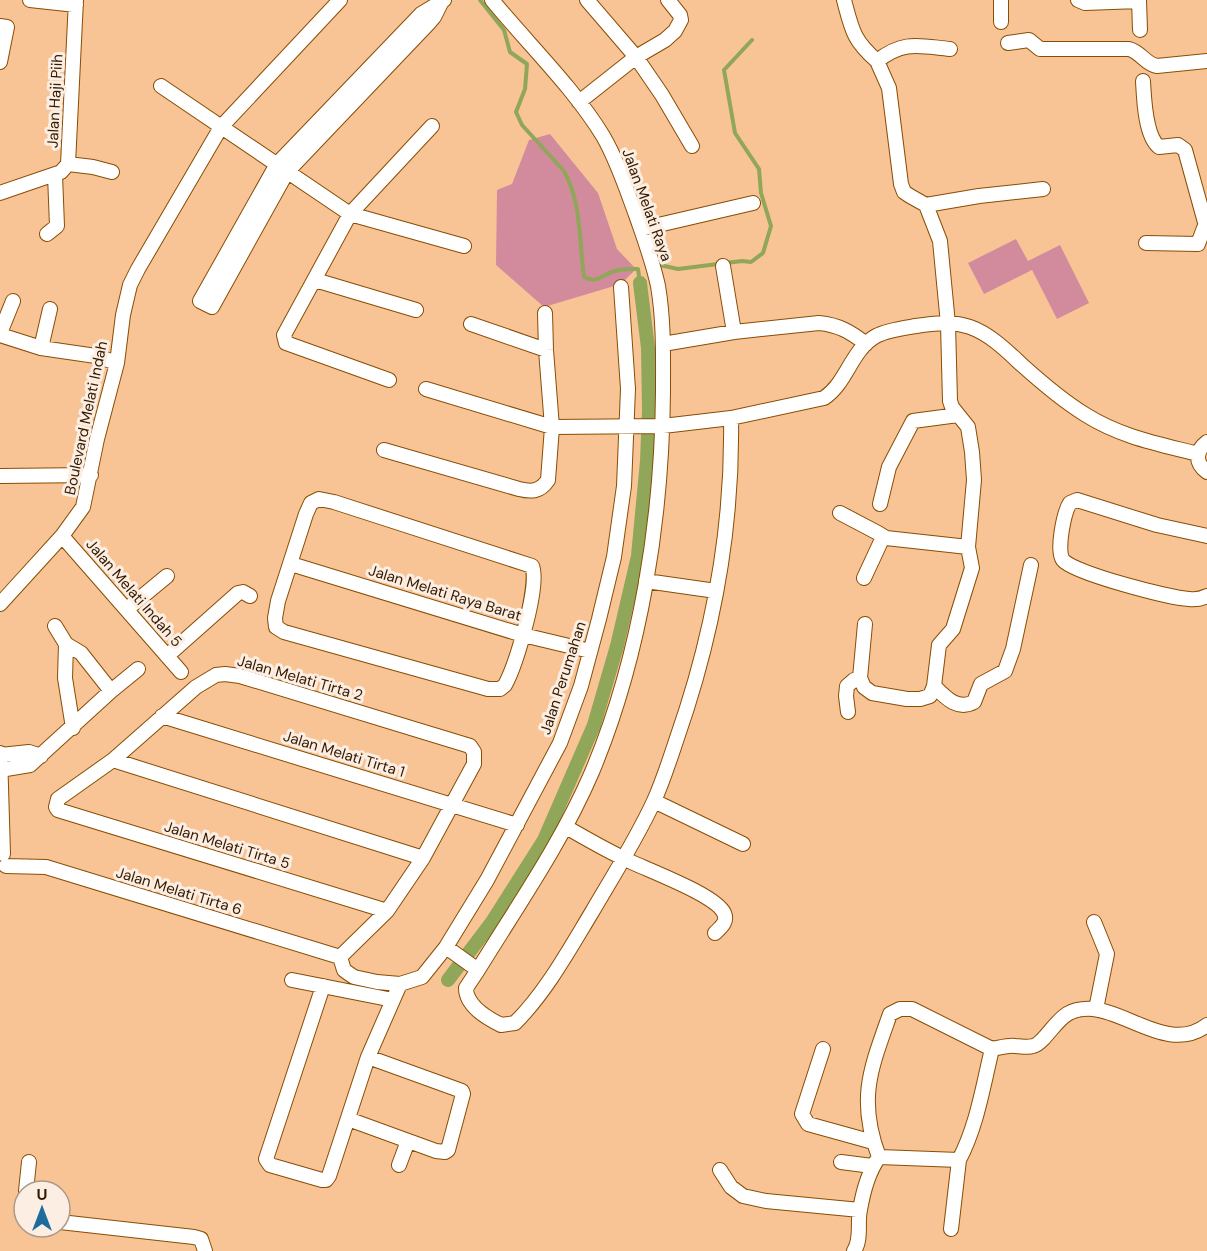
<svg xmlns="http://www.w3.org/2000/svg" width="1207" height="1251" font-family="'DM Sans',sans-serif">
<rect width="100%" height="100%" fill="#f9c495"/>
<path fill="#d28b9d" d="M 550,134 L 598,193 L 617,249 L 636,269 L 621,284 L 544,307 L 496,265 L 497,190 L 512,184 L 529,140 Z
M 1016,239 L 1028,261 L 1060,245 L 1089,303 L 1057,319 L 1032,270 L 984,294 L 968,263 Z"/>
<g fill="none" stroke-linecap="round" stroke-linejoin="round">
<path stroke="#90a659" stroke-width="4" d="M 480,0 L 504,30 L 510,52 L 527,64 L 525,89 L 516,112 L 522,125 L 564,171 C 582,204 579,241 584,277 C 596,284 601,276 612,272 C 621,268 629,269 638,269 L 640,283
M 655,264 L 678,269 L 742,261 L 751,262 L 763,253 L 771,226 L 761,193 L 759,169 L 735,133 L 724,70 L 752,40"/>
<path stroke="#90a659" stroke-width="14" d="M 448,980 L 492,922 L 544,840 L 594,725 L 617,646 L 638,556 L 647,461 L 649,410 L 648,348 L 640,283"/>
<defs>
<path id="minor" d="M 30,0 L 76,5
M 587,0 L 636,57 L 662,95 L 692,146
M 844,0 C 852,30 853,40 877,61 C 904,40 919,46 950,49
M 1001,0 L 1001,22
M 1078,0 L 1085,3 L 1139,1
M 1139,0 L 1140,30
M 441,3 L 434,17 L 428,24 L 287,172 L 212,307 L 200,301 L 277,164 L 421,14 L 444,0
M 0,26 L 7,27 L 0,62
M 1008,43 L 1029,40 L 1040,49 L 1129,49 C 1141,52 1145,64 1157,66 L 1207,61
M 1143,81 C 1144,98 1145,136 1159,147 L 1178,145 L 1185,150 L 1206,226
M 161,86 L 350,214 L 464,246
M 579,102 L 636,57 L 665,40 L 675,31 L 681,20 L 680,15 L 668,0
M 68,164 L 93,167 L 112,172
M 0,193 L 61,172 L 68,164 L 76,0
M 926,205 L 979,196 L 1043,189
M 641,229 L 753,203
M 47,234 L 57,226 L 55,175
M 1146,243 L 1198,244 L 1204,228 L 1207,225
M 723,266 L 734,332
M 315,280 L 416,310
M 471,324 L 546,350
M 0,333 L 13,301
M 0,335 L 41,348 L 96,356 L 117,363
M 663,344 L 734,332 L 819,323 C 839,325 851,332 866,344
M 41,348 L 50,309
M 389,380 L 286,343 L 284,335 L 350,214 L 432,126
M 426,389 L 552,427 L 663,426 L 731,418 L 824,398 C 847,383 851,350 876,336 C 887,330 904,328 916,326 C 933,323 954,321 970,327 C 990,334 1007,351 1022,365 C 1042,383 1063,401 1086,415 C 1121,437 1159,444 1198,454
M 1207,442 C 1195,451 1195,463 1207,472
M 384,450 L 519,489 C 531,492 540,492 548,480 L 552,427 L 546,350 L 545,313
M 0,476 L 91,475
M 319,499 L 334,502 L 532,566 C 540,585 516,665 505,685 L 500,689 L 488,689 L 284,632 L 276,627 L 275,618 L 278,601 L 306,514 L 311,503 Z
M 880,504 L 889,467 L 913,421 L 958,415
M 840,513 L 878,533 L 886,538 L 968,547
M 62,536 L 181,672
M 1207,536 L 1157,525 L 1077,500 L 1070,503 C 1064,512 1056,551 1063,560 C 1073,573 1170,598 1189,599 C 1196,600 1201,599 1207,596
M 291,564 L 523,635 L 590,651
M 864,578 L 883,537
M 646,581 L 716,591
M 0,604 L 62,536 L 83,507 L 97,439 L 117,363 L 123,315 L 130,285 L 138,269 L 221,127 L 340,0
M 127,609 L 167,576
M 865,624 L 860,678 L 864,687 L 872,693 L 907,699 L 920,699 L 930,696 L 934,686 L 939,645 L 953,629 L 972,568 L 968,547 L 974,480 L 972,452 L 968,427 L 952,407 L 950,401 L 948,324 L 940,241 L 926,205 L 910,196 L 904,192 L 901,184 L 889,88 L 877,61
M 55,626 L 66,644 L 81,653 L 111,691
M 66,644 L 65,678 L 73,728
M 167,656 L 238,593 L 243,592 L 250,596
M 934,686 C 945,697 957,711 974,702 L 981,684 L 1005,671 L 1013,649 L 1031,565
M 848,712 L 846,696 L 847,686 L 854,680 L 860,678
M 162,716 L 517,825
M 0,753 L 3,854
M 0,755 L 29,752 L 41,756
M 113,760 L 423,858
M 0,770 L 30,765 L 111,691 L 138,669
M 654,801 L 743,844
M 566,827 C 585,838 604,849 623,858 C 644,869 715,894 724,913 C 728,922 721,927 715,933
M 6,866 L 46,867 L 340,957
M 1094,922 L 1107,954 L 1096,1009
M 446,947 L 478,970 L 466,988 C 466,1006 487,1018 501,1025 L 515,1023 C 546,992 569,950 592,912 C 613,876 636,840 654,801 C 663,781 670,759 677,738 C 713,635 733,527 731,418
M 340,957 L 387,911 L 423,858 L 474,764 L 474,752 L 470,746 L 240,676 L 225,674 L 216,675 L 196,687 L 113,760 L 58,799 L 56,807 L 58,810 L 387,911
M 340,957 L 344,970 L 348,973 L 354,977 L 377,982 L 400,984 L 422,977 L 446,947 L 487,880 L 560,743 L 581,686 L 599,619 L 614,557 L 624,486 L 628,389 L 621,287
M 478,970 C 518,905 562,842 592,772 C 641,655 662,518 663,392 C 663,357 664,321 658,286 C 653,262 644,238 636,215 C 626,188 617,160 603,136 C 573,87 529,45 492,0
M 292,980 L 393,1000
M 323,986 L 266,1159 L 270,1165 L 322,1180 L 326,1180 L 329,1176 L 368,1057 L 400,984
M 823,1049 L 802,1114 L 808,1124 L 873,1142
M 348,1119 L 436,1151 L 445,1152 L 448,1150 L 463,1094 L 462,1091 L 368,1057
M 879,1157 C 857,1099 871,1068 890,1014 L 900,1009 L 912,1009 L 992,1049
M 841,1162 L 872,1166
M 399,1165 L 408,1141
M 720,1170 L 731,1187 L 743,1196 L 766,1201 L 860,1210
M 26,1191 L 29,1162
M 24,1207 L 24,1216
M 60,1222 L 194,1237 L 201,1239 L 205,1251
M 951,1229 L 959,1160
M 854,1251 C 862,1239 857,1223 860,1210 C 863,1192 869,1171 879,1157 L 959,1160 C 977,1126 983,1086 992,1049 C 999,1048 1008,1045 1015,1046 C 1021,1046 1027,1048 1033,1046 C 1038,1045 1041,1041 1044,1038 C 1060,1020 1066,1007 1093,1009 C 1130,1013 1171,1053 1207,1025"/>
</defs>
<use href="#minor" stroke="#884d04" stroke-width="16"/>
<use href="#minor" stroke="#fff" stroke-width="14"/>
</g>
<g text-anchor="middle" stroke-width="6" stroke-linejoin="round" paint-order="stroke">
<g font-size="15" fill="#331a01" stroke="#fceee2">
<text transform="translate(55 101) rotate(-87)" y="5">Jalan Haji Piih</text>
<text transform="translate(647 205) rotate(70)" y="5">Jalan Melati Raya</text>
<text transform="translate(86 418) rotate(-78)" y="5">Boulevard Melati Indah</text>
<text transform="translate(134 593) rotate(49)" y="5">Jalan Melati Indah 5</text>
<text transform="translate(445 593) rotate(17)" y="5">Jalan Melati Raya Barat</text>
<text transform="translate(300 678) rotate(16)" y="5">Jalan Melati Tirta 2</text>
<text transform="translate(563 678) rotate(-72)" y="5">Jalan Perumahan</text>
<text transform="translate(344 754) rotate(17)" y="5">Jalan Melati Tirta 1</text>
<text transform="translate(227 845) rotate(17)" y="5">Jalan Melati Tirta 5</text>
<text transform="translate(179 891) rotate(17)" y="5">Jalan Melati Tirta 6</text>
</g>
</g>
<g transform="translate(42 1209)"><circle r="28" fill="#fceee2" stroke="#ac9988" stroke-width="1.5"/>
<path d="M0-4.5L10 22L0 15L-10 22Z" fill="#1e6c9e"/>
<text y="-9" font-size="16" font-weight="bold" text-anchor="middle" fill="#331a01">U</text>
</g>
</svg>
